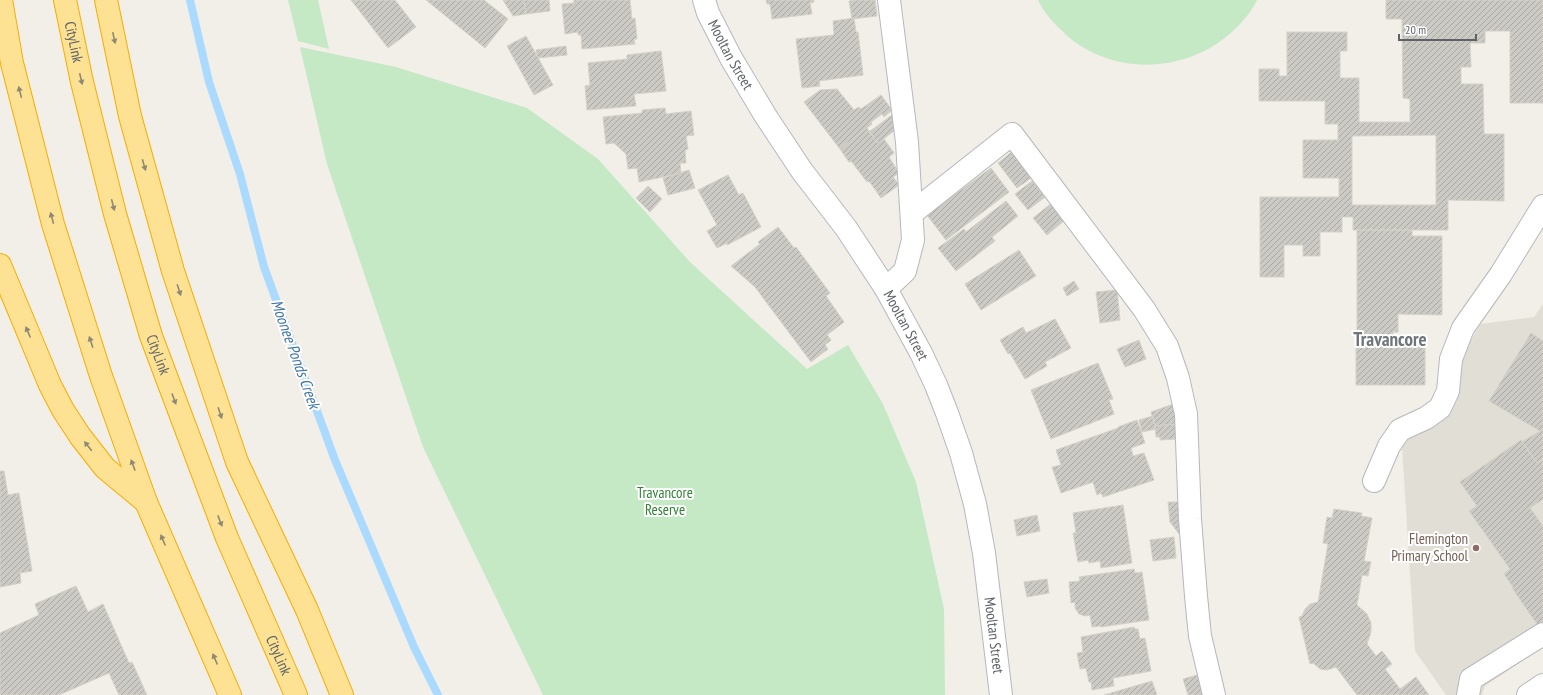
<svg xmlns="http://www.w3.org/2000/svg" width="1543" height="695" font-family="'PT Sans Narrow',sans-serif">
<defs>
<pattern id="building-hatch" width="6" height="6" patternUnits="userSpaceOnUse"><rect width="6" height="6" fill="#cccac5"/><path d="M-1 1l2-2M0 6l6-6M5 7l2-2" fill="none" stroke="#a9a8a4"/></pattern>
</defs>
<rect width="100%" height="100%" fill="#f1efe8"/>
<path fill="#e1ded6" d="M 1543,304 L 1543,647 L 1485,686 L 1482,695 L 1446,695 L 1415,651 L 1402,448 L 1481,324 L 1534,317 Z"/>
<path fill="#c5e8c5" d="M 288,0 L 318,0 L 329,49 L 298,41 Z
M 1038,0 L 1257,0 C 1252,11 1243,21 1235,29 C 1187,76 1107,77 1060,29 C 1052,21 1043,11 1038,0 Z
M 300,47 L 396,67 L 527,108 L 598,159 L 690,262 L 807,369 L 848,345 L 883,404 L 916,482 L 944,609 L 945,695 L 543,695 L 423,447 L 327,164 Z"/>
<g fill="none" stroke-linecap="round" stroke-linejoin="round">
<path stroke="#aadaff" stroke-width="8" d="M 190,0 L 209,82 L 240,174 L 264,267 L 335,460 L 414,647 L 438,695"/>
</g>
<path fill="url(#building-hatch)" stroke="#d6d1c6" fill-rule="evenodd" d="M 351,0 L 395,0 L 416,27 L 388,48 Z
M 426,0 L 484,0 L 508,19 L 485,48 Z
M 503,0 L 524,0 L 526,14 L 513,16 Z
M 524,0 L 549,0 L 550,11 L 526,14 Z
M 574,0 L 630,0 L 632,19 L 635,18 L 637,39 L 634,39 L 635,44 L 582,49 L 581,35 L 578,35 L 578,32 L 565,34 L 562,4 L 574,3 Z
M 766,0 L 814,0 L 814,2 L 810,3 L 812,14 L 772,19 L 770,4 L 767,4 Z
M 858,0 L 875,0 L 877,16 L 852,19 L 849,1 Z
M 1386,0 L 1543,0 L 1543,103 L 1510,103 L 1510,31 L 1485,31 L 1485,43 L 1470,43 L 1471,67 L 1461,67 L 1461,84 L 1483,84 L 1484,134 L 1504,134 L 1504,201 L 1448,200 L 1448,230 L 1353,230 L 1353,217 L 1342,217 L 1342,232 L 1320,232 L 1320,256 L 1303,256 L 1303,245 L 1284,245 L 1284,277 L 1260,277 L 1260,197 L 1339,197 L 1339,178 L 1303,178 L 1303,140 L 1338,140 L 1338,124 L 1325,124 L 1325,101 L 1259,101 L 1259,69 L 1279,69 L 1279,76 L 1287,76 L 1287,32 L 1347,32 L 1347,51 L 1340,51 L 1340,78 L 1359,78 L 1359,122 L 1410,122 L 1410,99 L 1403,98 L 1402,19 L 1386,19 ZM 1436,135 L 1436,205 L 1352,205 L 1352,136 Z
M 854,18 L 856,32 L 858,32 L 863,75 L 819,81 L 820,86 L 802,88 L 796,39 L 834,35 L 833,21 Z
M 526,36 L 553,85 L 534,95 L 507,46 Z
M 566,46 L 567,55 L 538,58 L 537,55 L 536,50 Z
M 661,51 L 666,91 L 634,94 L 636,106 L 587,110 L 585,86 L 590,85 L 588,63 L 627,59 L 627,55 Z
M 837,89 L 854,110 L 859,107 L 861,109 L 881,95 L 892,110 L 884,117 L 882,114 L 871,122 L 872,124 L 840,149 L 804,102 L 820,90 Z
M 665,108 L 666,114 L 691,111 L 694,135 L 686,136 L 688,149 L 685,150 L 686,163 L 680,163 L 681,173 L 639,182 L 637,168 L 628,169 L 626,154 L 614,143 L 606,144 L 603,117 L 642,113 L 642,110 Z
M 896,112 L 898,128 L 878,143 L 869,132 Z
M 867,128 L 878,143 L 884,139 L 894,153 L 889,157 L 899,173 L 893,177 L 899,185 L 881,198 L 869,181 L 867,182 L 851,161 L 849,162 L 840,149 Z
M 1014,150 L 1034,176 L 1017,188 L 998,163 Z
M 991,168 L 1009,192 L 946,240 L 927,215 Z
M 689,170 L 695,188 L 668,195 L 663,178 Z
M 728,175 L 739,195 L 743,193 L 761,227 L 727,245 L 727,243 L 717,248 L 707,231 L 717,225 L 698,190 Z
M 1032,181 L 1045,197 L 1028,210 L 1015,194 Z
M 648,186 L 662,199 L 650,212 L 636,198 Z
M 1006,201 L 1018,216 L 992,237 L 995,241 L 956,271 L 938,248 L 964,229 L 966,232 Z
M 1053,202 L 1066,219 L 1047,235 L 1033,218 Z
M 778,227 L 794,248 L 796,247 L 830,293 L 826,296 L 844,322 L 827,335 L 831,340 L 825,345 L 828,349 L 811,362 L 755,287 L 731,266 L 760,244 L 758,242 Z
M 1357,230 L 1412,230 L 1412,236 L 1442,236 L 1442,315 L 1398,314 L 1398,332 L 1393,332 L 1393,342 L 1361,342 L 1361,332 L 1357,332 Z
M 1019,250 L 1036,276 L 981,310 L 965,284 Z
M 1074,281 L 1079,289 L 1067,296 L 1063,288 Z
M 1117,290 L 1120,320 L 1100,323 L 1096,292 Z
M 1055,319 L 1071,348 L 1045,362 L 1047,366 L 1025,379 L 1010,353 L 1008,354 L 1000,340 L 1023,327 L 1026,333 Z
M 1531,333 L 1543,341 L 1543,459 L 1537,463 L 1522,442 L 1540,431 L 1489,401 Z
M 1139,340 L 1146,359 L 1125,367 L 1117,349 Z
M 1356,343 L 1425,343 L 1425,385 L 1356,385 Z
M 1098,363 L 1113,399 L 1109,400 L 1114,414 L 1051,439 L 1031,390 Z
M 1176,403 L 1178,424 L 1155,426 L 1151,412 Z
M 1153,416 L 1156,429 L 1142,432 L 1139,420 Z
M 1137,420 L 1145,443 L 1131,448 L 1133,456 L 1144,453 L 1154,480 L 1103,497 L 1101,493 L 1097,495 L 1093,482 L 1061,493 L 1052,467 L 1061,465 L 1056,450 L 1118,428 L 1118,427 Z
M 1175,424 L 1176,439 L 1160,440 L 1160,437 L 1156,437 L 1155,426 Z
M 1521,440 L 1537,463 L 1543,459 L 1543,499 L 1530,508 L 1543,526 L 1543,624 L 1539,627 L 1512,588 L 1513,587 L 1504,574 L 1510,569 L 1469,511 L 1477,506 L 1460,482 Z
M 0,471 L 4,471 L 8,495 L 19,493 L 32,571 L 20,573 L 21,583 L 0,587 Z
M 1168,502 L 1182,502 L 1184,534 L 1180,535 L 1170,522 Z
M 1123,505 L 1132,563 L 1101,568 L 1100,561 L 1089,563 L 1088,560 L 1078,562 L 1073,533 L 1076,533 L 1073,513 Z
M 1334,509 L 1362,513 L 1361,516 L 1372,518 L 1364,561 L 1371,562 L 1368,576 L 1362,575 L 1357,605 L 1367,614 L 1371,623 L 1371,632 L 1367,644 L 1376,656 L 1382,651 L 1392,664 L 1385,669 L 1400,689 L 1416,677 L 1429,695 L 1357,695 L 1336,667 L 1327,670 L 1320,669 L 1313,663 L 1310,664 L 1299,617 L 1302,616 L 1305,609 L 1310,604 L 1318,602 L 1328,544 L 1323,543 L 1327,517 L 1332,518 Z
M 1037,515 L 1040,531 L 1017,536 L 1014,520 Z
M 1174,537 L 1176,558 L 1153,561 L 1150,540 Z
M 1134,569 L 1135,573 L 1142,572 L 1149,620 L 1101,627 L 1100,626 L 1092,627 L 1090,615 L 1085,616 L 1079,614 L 1075,608 L 1075,602 L 1071,603 L 1069,582 L 1080,581 L 1079,577 Z
M 1047,579 L 1049,593 L 1027,597 L 1024,582 Z
M 76,586 L 88,612 L 103,604 L 129,663 L 132,662 L 147,695 L 119,695 L 109,673 L 59,695 L 0,695 L 0,633 L 39,615 L 35,604 Z
M 1134,627 L 1135,629 L 1138,629 L 1140,639 L 1145,638 L 1151,671 L 1113,678 L 1114,686 L 1092,690 L 1091,682 L 1089,682 L 1086,668 L 1080,669 L 1077,653 L 1083,652 L 1081,637 Z
M 1201,674 L 1207,695 L 1188,695 L 1183,679 Z
M 1152,681 L 1157,695 L 1104,695 Z"/>
<g fill="none" stroke-linecap="round" stroke-linejoin="round">
<defs>
<g id="minor">
<path id="s1" d="M 704,0 L 708,13 L 731,58 L 765,115 L 802,171 L 846,228 L 886,289 L 921,353 L 936,385 L 947,413 L 961,453 L 975,504 L 984,553 L 1001,695"/>
<path d="M 912,213 L 1012,134 L 1144,309 L 1167,346 L 1178,378 L 1186,414 L 1190,519 L 1196,596 L 1200,636 L 1214,695"/>
<path d="M 886,289 L 905,271 L 913,240 L 907,142 L 889,0"/>
<path d="M 1374,481 L 1389,446 L 1400,430 L 1426,418 L 1440,408 L 1448,391 L 1451,359 L 1463,328 L 1501,274 L 1543,206"/>
<path d="M 1468,695 L 1471,679 L 1543,634"/>
<path d="M 1528,695 L 1543,685"/>
</g>
<g id="highway">
<path d="M 1,0 L 12,63 L 53,224 L 101,376 L 146,502 L 230,695"/>
<path id="s2" d="M 65,0 L 82,82 L 115,214 L 151,336 L 227,538 L 296,695"/>
<path d="M 106,0 L 130,116 L 173,271 L 237,462 L 307,610 L 342,695"/>
<path d="M 0,265 L 50,385 L 63,410 L 80,436 L 105,468 L 146,502"/>
</g>
</defs>
<use href="#minor" stroke="#b5b8bc" stroke-width="24"/>
<use href="#highway" stroke="#f9ab00" stroke-width="24"/>
<use href="#minor" stroke="#fff" stroke-width="22"/>
<use href="#highway" stroke="#fde293" stroke-width="22"/>
</g>
<defs><path id="oneway-solid" d="M-6-.8H1V-3.2L6.5 0L1 3.2V.8H-6Z"/></defs>
<g fill="#8e8975">
<use href="#oneway-solid" transform="translate(114 38) rotate(78)"/>
<use href="#oneway-solid" transform="translate(81 79) rotate(77)"/>
<use href="#oneway-solid" transform="translate(20 92) rotate(-104)"/>
<use href="#oneway-solid" transform="translate(144 165) rotate(74)"/>
<use href="#oneway-solid" transform="translate(113 205) rotate(76)"/>
<use href="#oneway-solid" transform="translate(52 218) rotate(-105)"/>
<use href="#oneway-solid" transform="translate(179 290) rotate(72)"/>
<use href="#oneway-solid" transform="translate(28 332) rotate(-113)"/>
<use href="#oneway-solid" transform="translate(91 342) rotate(-108)"/>
<use href="#oneway-solid" transform="translate(174 399) rotate(70)"/>
<use href="#oneway-solid" transform="translate(220 413) rotate(72)"/>
<use href="#oneway-solid" transform="translate(88 446) rotate(-128)"/>
<use href="#oneway-solid" transform="translate(133 465) rotate(-110)"/>
<use href="#oneway-solid" transform="translate(220 521) rotate(69)"/>
<use href="#oneway-solid" transform="translate(163 540) rotate(-113)"/>
<use href="#oneway-solid" transform="translate(215 659) rotate(-113)"/>
</g>
<circle fill="#8d6e63" stroke="#fff" stroke-width="1.5" cx="1476" cy="548" r="4"/>
<g text-anchor="middle" stroke-width="4" stroke-linejoin="round" paint-order="stroke">
<g font-size="15" fill="#5f6368" stroke="#fff">
<text dy="5" stroke="none"><textPath href="#s2" startOffset="43">CityLink</textPath></text>
<text dy="5" stroke="none"><textPath href="#s1" startOffset="61">Mooltan Street</textPath></text>
<text dy="5" stroke="none"><textPath href="#s1" startOffset="384">Mooltan Street</textPath></text>
<text dy="5" stroke="none"><textPath href="#s2" startOffset="367">CityLink</textPath></text>
<text dy="5" stroke="none"><textPath href="#s1" startOffset="709">Mooltan Street</textPath></text>
<text dy="5" stroke="none"><textPath href="#s2" startOffset="691">CityLink</textPath></text>
</g>
<g font-size="15" fill="#348238" stroke="#fff">
<text x="665" y="498">Travancore<tspan x="665" dy="17">Reserve</tspan></text>
</g>
<g font-size="15" fill="#785e54" stroke="#fff" text-anchor="end">
<text x="1468" y="544">Flemington<tspan x="1468" dy="17">Primary School</tspan></text>
</g>
<g font-size="16" font-style="italic" fill="#4174aa" stroke="#fff">
<text transform="translate(296 354) rotate(70)" y="6">Moonee Ponds Creek</text>
</g>
<g font-size="19" font-weight="bold" fill="#70757a" stroke="#fff">
<text x="1390" y="346">Travancore</text>
</g>
</g>
<path d="M1399 34v6h77v-6" fill="none" stroke="#5f6368" stroke-width="2"/>
<text x="1405" y="34" font-size="12" fill="#5f6368" stroke="#ffffff" stroke-width="3" paint-order="stroke">20 m</text>
</svg>
